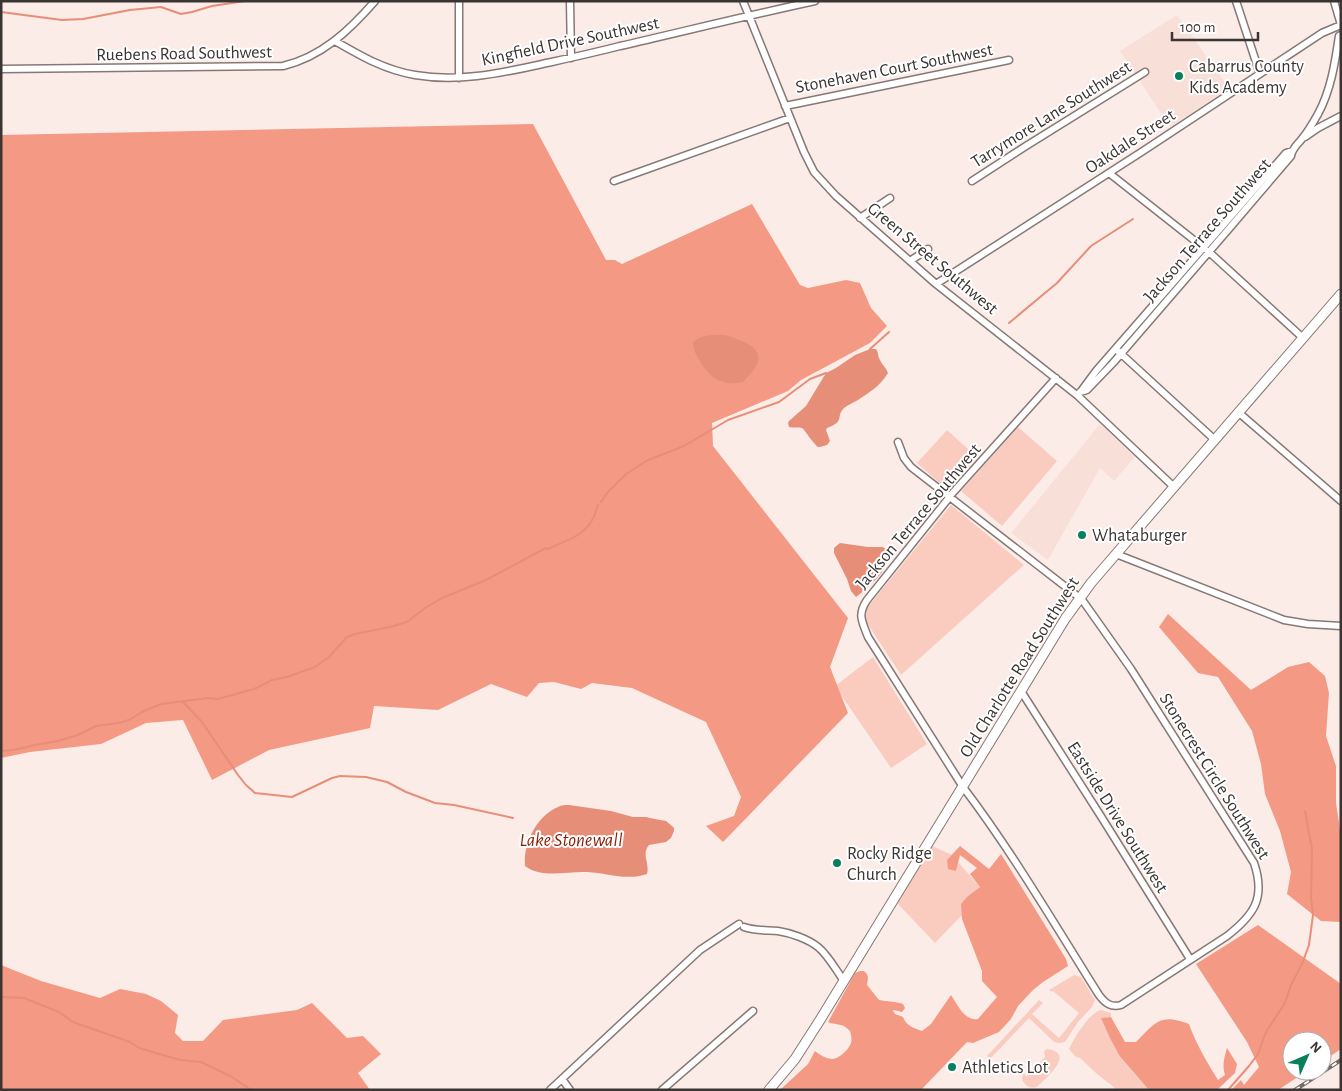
<svg xmlns="http://www.w3.org/2000/svg" width="1342" height="1091" font-family="'Alegreya Sans',sans-serif">
<rect width="100%" height="100%" fill="#fcece8"/>
<path fill="#f8dfd8" d="M 1177,15 L 1229,88 L 1170,127 L 1120,51 Z
M 1100,424 L 1135,457 L 1114,481 L 1100,468 L 1048,560 L 1011,533 Z"/>
<path fill="#faccc0" d="M 1018,427 L 1057,461 L 1002,526 L 961,491 Z
M 947,430 L 977,457 L 950,487 L 945,488 L 917,463 Z
M 951,505 L 1024,565 L 901,675 L 865,620 L 866,609 Z
M 873,657 L 927,744 L 891,768 L 835,686 Z
M 932,846 L 952,855 L 947,860 L 956,871 L 958,862 L 980,887 L 968,896 L 962,904 L 962,915 L 935,943 L 897,903 Z
M 1074,975 L 1081,977 L 1095,1000 L 1092,1007 L 1078,1022 L 1065,1042 L 1059,1043 L 1054,1042 L 1029,1018 L 990,1059 L 987,1056 L 1039,1000 L 1043,1003 L 1032,1014 L 1059,1038 L 1079,1013 L 1053,991 L 1052,992 L 1049,990 Z
M 1101,1010 L 1111,1013 L 1111,1017 L 1102,1018 L 1149,1090 L 1114,1090 L 1115,1088 L 1097,1074 L 1080,1058 L 1076,1057 L 1069,1049 C 1074,1038 1089,1013 1101,1010 Z
M 1047,1049 C 1076,1053 1047,1077 1038,1086 C 1031,1090 1025,1086 1022,1079 L 1023,1074 L 1025,1074 L 1026,1077 L 1045,1057 L 1044,1051 Z"/>
<path fill="#f49983" d="M 533,124 L 606,260 L 615,260 L 622,264 L 752,204 L 800,285 L 808,288 L 846,280 L 860,283 L 871,308 L 887,326 L 870,343 L 801,380 L 788,391 L 712,423 L 713,446 L 848,618 L 830,667 L 848,713 L 723,842 L 706,826 L 734,816 L 741,797 L 706,722 L 632,688 L 592,683 L 581,689 L 554,682 L 539,683 L 527,697 L 491,684 L 438,710 L 374,706 L 370,728 L 269,750 L 212,780 L 183,720 L 146,723 L 101,744 L 30,752 L 1,758 L 1,135 Z
M 1168,614 L 1251,690 L 1288,667 L 1309,662 L 1325,676 L 1329,693 L 1326,736 L 1336,766 L 1336,803 L 1341,836 L 1341,922 L 1321,921 L 1287,894 L 1291,872 L 1280,831 L 1265,794 L 1261,764 L 1252,731 L 1218,677 L 1198,673 L 1159,627 Z
M 960,846 L 989,869 L 1001,854 L 1066,959 L 1068,966 L 1043,982 L 1033,990 L 1018,1006 L 1011,1019 L 999,1032 L 973,1043 L 967,1042 L 921,1090 L 780,1090 L 808,1064 L 815,1051 C 820,1055 826,1059 833,1059 C 840,1058 849,1049 851,1043 C 852,1039 851,1034 850,1031 C 842,1022 837,1026 828,1022 L 855,973 L 860,971 L 864,971 L 867,974 L 868,978 L 867,985 L 879,1000 C 888,1002 895,1001 903,1004 L 905,1008 L 902,1012 L 894,1010 L 893,1011 L 895,1014 L 903,1017 C 906,1026 914,1028 922,1031 L 931,1024 L 951,995 C 958,1005 964,1021 978,1019 L 997,997 L 982,981 L 982,971 L 962,919 L 961,904 L 968,896 L 980,887 L 970,874 L 977,868 L 960,855 L 956,871 L 948,869 L 947,860 Z
M 1258,925 L 1341,984 L 1341,1049 L 1322,1062 L 1322,1041 L 1292,1041 L 1292,1071 L 1307,1071 L 1278,1090 L 1231,1090 L 1241,1080 L 1244,1085 L 1259,1067 L 1247,1042 L 1196,964 Z
M 1,965 L 41,981 L 100,998 L 120,989 L 146,994 L 161,1001 L 178,1015 L 175,1033 L 183,1041 L 203,1041 L 223,1020 L 297,1010 L 312,1003 L 347,1038 L 363,1036 L 381,1054 L 358,1073 L 370,1090 L 1,1090 Z
M 1111,1017 L 1125,1042 L 1136,1042 C 1156,1022 1160,1013 1189,1024 C 1196,1044 1207,1062 1218,1080 L 1225,1075 C 1222,1066 1224,1058 1227,1048 L 1237,1064 L 1235,1073 L 1217,1090 L 1149,1090 L 1119,1055 L 1110,1038 L 1101,1018 Z"/>
<path fill="#e78e78" d="M 725,335 C 757,345 772,354 743,382 C 724,387 709,378 700,361 C 696,355 693,349 693,342 C 702,334 713,335 725,335 Z
M 870,349 L 876,349 C 879,353 877,355 880,360 C 882,365 886,367 888,373 C 880,386 870,392 858,400 C 854,402 848,405 844,408 C 835,417 846,421 827,428 L 826,430 L 830,441 L 827,445 L 820,447 L 818,447 C 813,443 804,429 802,428 C 798,427 793,428 789,427 L 788,423 L 789,421 L 806,406 L 826,373 L 836,368 L 855,355 Z
M 840,543 L 868,547 L 883,547 L 888,551 C 891,569 869,587 856,597 L 851,591 L 847,579 L 834,553 L 834,548 Z
M 569,805 L 611,811 L 633,817 L 646,817 L 655,819 L 666,821 L 672,826 L 674,828 L 674,831 L 671,838 L 666,842 L 649,845 C 641,854 650,864 647,874 C 627,881 607,873 587,872 C 568,871 542,879 525,866 C 523,845 536,816 558,807 C 561,805 566,805 569,805 Z"/>
<g fill="none" stroke-linecap="round" stroke-linejoin="round">
<path stroke="#e78e78" stroke-width="2" d="M 1,12 L 62,20 L 83,19 L 130,10 L 161,7 L 181,14 L 192,12 L 212,6 L 245,1
M 1009,323 L 1057,283 L 1091,246 L 1133,219
M 871,351 L 870,349 L 889,332
M 601,502 L 607,493 L 626,474 L 648,460 L 684,446 L 728,420 L 779,402 L 810,379 L 826,373 L 827,374
M 183,702 L 202,722 L 238,775 L 246,785 L 255,793 L 292,797 L 332,778 L 340,776 L 366,777 L 387,782 L 406,792 L 435,803 L 454,805 L 513,818
M 1,751 L 13,750 L 40,744 L 58,741 L 78,735 L 96,726 L 119,723 L 129,720 L 142,712 L 161,704 L 208,698 L 218,699 L 254,689 L 272,680 L 287,677 L 315,667 L 329,657 L 347,637 L 355,634 L 390,627 L 407,622 L 425,608 L 442,598 L 484,581 L 546,548 L 548,549 C 564,541 583,537 592,520 C 595,516 596,510 598,505
M 1,997 L 24,998 L 59,1012 L 73,1022 L 130,1042 L 139,1048 L 180,1060 L 201,1062 L 232,1077 L 251,1090
M 1228,1090 L 1249,1066 L 1258,1054 L 1266,1032 L 1285,1003 L 1291,985 L 1302,964 L 1309,945 L 1313,915 L 1311,897 L 1312,849 L 1305,811"/>
<defs>
<path id="street" d="M 459,1 L 459,78
M 570,1 L 571,58
M 743,1 L 804,152 L 814,172 L 836,196 L 936,284 L 1078,396 L 1174,487
M 1236,1 L 1260,74
M 1334,1 L 1341,25
M 335,41 C 361,56 385,70 415,75 C 457,82 497,74 538,65 C 565,59 593,53 620,46 C 685,31 750,15 815,1
M 1,69 L 283,66 C 321,57 349,31 375,1
M 785,106 L 1009,60
M 1305,137 L 1318,128 L 1341,116
M 1109,173 L 1209,252 L 1303,338
M 614,181 L 790,118
M 972,181 L 1026,146 L 1145,72
M 860,218 L 890,198
M 910,261 L 928,249
M 936,284 L 1143,151 L 1322,33 L 1341,25
M 1118,351 L 1215,440
M 1080,392 L 1087,390 L 1113,363 L 1227,231 L 1291,156 C 1292,149 1296,146 1301,140 C 1307,133 1313,123 1318,114 C 1331,90 1335,63 1339,36 L 1341,35
M 1079,394 L 1096,371 L 1286,153 L 1292,151
M 1238,412 L 1341,501
M 898,442 L 904,458 L 911,467 L 1080,598 L 1083,601 L 1131,669 L 1254,863 C 1266,898 1254,915 1227,936 L 1121,1005 C 1111,1008 1105,1003 1099,995 C 1055,925 1013,853 963,787 L 868,637 C 862,621 857,615 867,600 L 948,499 L 949,497 L 1056,378
M 1116,554 L 1284,620 L 1308,624 L 1341,626
M 1021,691 L 1102,818 L 1190,959
M 744,927 C 755,931 767,930 778,931 C 791,933 808,939 818,947 C 828,955 836,970 844,981
M 562,1079 L 570,1090
M 550,1090 L 700,950 L 739,924
M 662,1090 L 753,1011"/>
<path id="secondary" d="M 769,1090 L 795,1059 L 820,1020 L 1065,619 L 1091,583 L 1116,554 L 1341,294"/>
</defs>
<use href="#street" stroke="#867874" stroke-width="9"/>
<use href="#secondary" stroke="#867874" stroke-width="11"/>
<use href="#street" stroke="#fff" stroke-width="6"/>
<use href="#secondary" stroke="#fff" stroke-width="9"/>
<defs>
<path id="rail" d="M 1295,1090 L 1341,1060"/>
</defs>
<use href="#rail" stroke="#736b68" stroke-width="4"/>
<use href="#rail" stroke="#fff" stroke-width="2" stroke-dasharray="5.5" stroke-linecap="butt"/>
</g>
<g fill="#0a7f5c" stroke="#fff" stroke-width="2">
<circle cx="1179" cy="76" r="5"/>
<circle cx="1082" cy="535" r="5"/>
<circle cx="837" cy="863" r="5"/>
<circle cx="952" cy="1067" r="5"/>
</g>
<g text-anchor="middle" stroke-width="4" stroke-linejoin="round" paint-order="stroke">
<g font-size="18" fill="#3a3432" stroke="#fff">
<text transform="translate(570 41) rotate(-12)" y="6">Kingfield Drive Southwest</text>
<text transform="translate(184 53) rotate(-1)" y="6">Ruebens Road Southwest</text>
<text transform="translate(894 68) rotate(-11)" y="6">Stonehaven Court Southwest</text>
<text transform="translate(1051 114) rotate(-32)" y="6">Tarrymore Lane Southwest</text>
<text transform="translate(1130 141) rotate(-33)" y="6">Oakdale Street</text>
<text transform="translate(1207 230) rotate(-49)" y="6">Jackson Terrace Southwest</text>
<text transform="translate(933 258) rotate(40)" y="6">Green Street Southwest</text>
<text transform="translate(918 516) rotate(-50)" y="6">Jackson Terrace Southwest</text>
<text transform="translate(1019 667) rotate(-58)" y="6">Old Charlotte Road Southwest</text>
<text transform="translate(1215 776) rotate(58)" y="6">Stonecrest Circle Southwest</text>
<text transform="translate(1118 817) rotate(58)" y="6">Eastside Drive Southwest</text>
</g>
<g font-size="18" fill="#3a3432" stroke="#fff" text-anchor="start">
<text x="1189" y="72">Cabarrus County<tspan x="1189" dy="21">Kids Academy</tspan></text>
<text x="1092" y="541">Whataburger</text>
<text x="847" y="859">Rocky Ridge<tspan x="847" dy="21">Church</tspan></text>
<text x="962" y="1073">Athletics Lot</text>
</g>
<g font-size="19" font-style="italic" fill="#871e03" stroke="#fff">
<text x="571" y="846">Lake Stonewall</text>
</g>
</g>
<rect width="1342" height="1091" fill="none" stroke="#3a3432" stroke-width="5"/>
<g transform="translate(1307 1056) rotate(45)"><circle r="24" fill="#ffffff" stroke="#b0aead"/>
<path d="M0-4L9 19L0 12L-9 19Z" fill="#0a7f5c"/>
<text y="-8" font-size="14" font-weight="bold" text-anchor="middle" fill="#3a3432">N</text>
</g>
<path d="M1172 32v8h86v-8" fill="none" stroke="#3a3432" stroke-width="2.5"/>
<text x="1180" y="32" font-size="15" fill="#3a3432" stroke="#ffffff" stroke-width="4" paint-order="stroke">100 m</text>
</svg>
